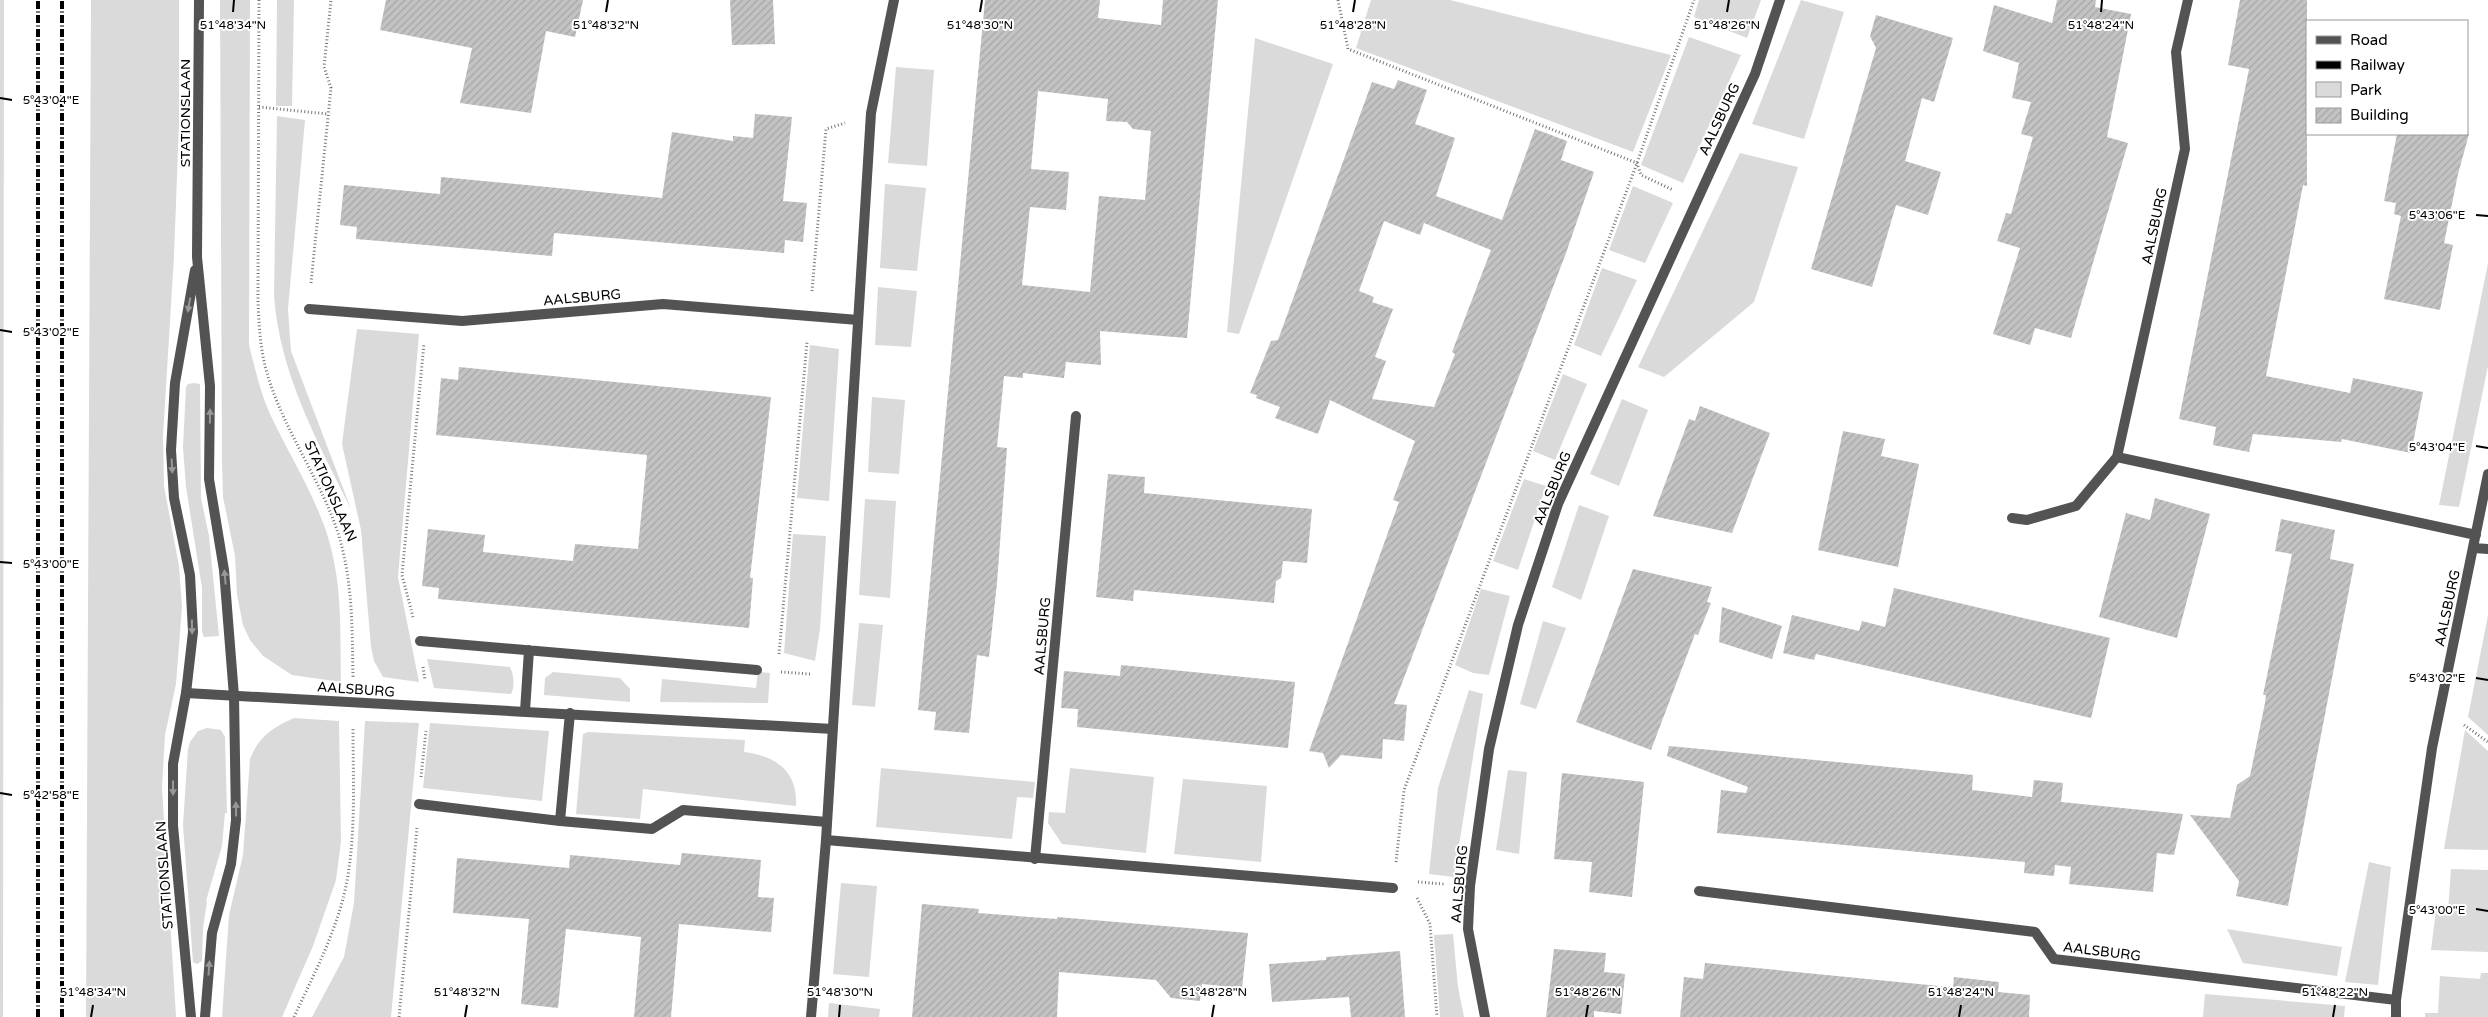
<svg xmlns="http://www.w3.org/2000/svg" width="2488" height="1017" font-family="'Varela Round',sans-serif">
<defs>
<pattern id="building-hatch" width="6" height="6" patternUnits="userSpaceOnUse" patternTransform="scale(1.25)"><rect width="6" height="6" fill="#c3c3c3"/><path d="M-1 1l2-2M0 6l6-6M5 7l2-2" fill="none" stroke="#a6a6a6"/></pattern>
</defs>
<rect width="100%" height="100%" fill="#fff"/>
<path fill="#dadada" d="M 0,0 L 4,0 L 3,1017 L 0,1017 Z
M 91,0 L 179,0 L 179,123 L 174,256 L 163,436 L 164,486 L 179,566 L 182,607 L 176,684 L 165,735 L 162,788 L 176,1017 L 86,1017 Z
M 220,0 L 250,0 L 249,345 C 255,368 260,392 270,414 C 288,452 311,489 325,528 C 343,580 340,627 341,682 L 292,675 L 263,656 L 250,640 L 243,625 L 237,595 L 235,556 L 223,497 L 222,462 Z
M 277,0 L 294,0 L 292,106 L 276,106 Z
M 1371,0 L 1450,0 L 1671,55 L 1633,152 L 1356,48 Z
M 1699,0 L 1761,0 L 1747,38 L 1694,17 Z
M 1801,0 L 1844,12 L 1804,139 L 1752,124 Z
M 1689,37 L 1741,55 L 1683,183 L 1641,165 Z
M 1255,38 L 1333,64 L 1239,334 L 1227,332 Z
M 896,67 L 934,70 L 927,166 L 888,163 Z
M 277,116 L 305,120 L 288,309 L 291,351 L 351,509 C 317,441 279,372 274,295 Z
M 1740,153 L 1798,167 L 1754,302 L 1664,377 L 1638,367 Z
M 885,184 L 926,188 L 917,271 L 880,268 Z
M 1633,186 L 1673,203 L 1645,263 L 1609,250 Z
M 2488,263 L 2488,366 L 2459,507 L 2439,505 Z
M 1602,268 L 1637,280 L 1601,356 L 1574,345 Z
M 878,287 L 917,291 L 911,347 L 875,345 Z
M 357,329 L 419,334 L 398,577 L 419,682 L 383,677 L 374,661 L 371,647 L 361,530 L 342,444 Z
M 810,345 L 839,349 L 829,501 L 797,498 Z
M 1563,374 L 1587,384 L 1555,460 L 1533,451 Z
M 194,383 L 200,384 L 200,387 L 201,498 L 209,536 L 219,636 L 204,637 L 202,632 L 202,588 L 186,487 L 183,447 L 186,387 L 188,384 Z
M 872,397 L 905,400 L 899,474 L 868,472 Z
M 1622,399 L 1648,410 L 1619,486 L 1590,474 Z
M 1524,479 L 1546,486 L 1518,570 L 1493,561 Z
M 865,499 L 896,501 L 890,598 L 859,595 Z
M 1579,505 L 1609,516 L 1581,600 L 1552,587 Z
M 793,534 L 826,536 L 820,629 L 815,661 L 784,653 Z
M 1481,589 L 1510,596 L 1489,675 L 1473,673 L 1455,665 Z
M 2488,615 L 2488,735 L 2468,717 Z
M 1543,621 L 1566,628 L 1536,709 L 1520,704 Z
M 859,623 L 883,625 L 875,707 L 852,705 Z
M 427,659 L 510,667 C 514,675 515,687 511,694 L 434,688 Z
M 553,672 L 620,678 L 630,689 L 630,702 L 544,695 L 545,678 Z
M 758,672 L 770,673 L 768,703 L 660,702 L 662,679 L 756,688 Z
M 1469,690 L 1483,694 L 1454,877 L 1429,874 L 1438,788 Z
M 294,718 L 339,721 L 341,841 L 336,880 L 313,946 L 282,1017 L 222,1017 L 229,915 L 243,855 L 250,759 C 259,736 272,728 294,718 Z
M 365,721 L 419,723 L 391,1017 L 312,1017 L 344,957 L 354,903 Z
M 430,723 L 549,731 L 542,801 L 423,788 Z
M 207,728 L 221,730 L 225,737 L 227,813 L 225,813 L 222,846 L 206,901 L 207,902 L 203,928 L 202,961 L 197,964 L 193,962 L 183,825 L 188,749 L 190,742 L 198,731 Z
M 2465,730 L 2488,751 L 2488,850 L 2444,849 Z
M 588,732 L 745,740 L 744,752 C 776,756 798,771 796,806 L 643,789 L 640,819 L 576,814 L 583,734 Z
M 881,768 L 1035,782 L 1033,798 L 1017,797 L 1012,839 L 876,827 Z
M 1070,768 L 1154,777 L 1146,853 L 1062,844 L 1048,823 L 1049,812 L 1065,813 Z
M 1508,770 L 1527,772 L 1519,854 L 1496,850 Z
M 1183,779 L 1267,786 L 1261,862 L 1174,854 Z
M 2369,862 L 2391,867 L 2378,985 L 2345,982 Z
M 2451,869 L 2488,870 L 2488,952 L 2431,950 L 2436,910 L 2448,911 Z
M 841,883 L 877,886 L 869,977 L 833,974 Z
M 2227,929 L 2342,947 L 2337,976 L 2243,963 Z
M 1453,934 L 1458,987 L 1464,1017 L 1440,1017 L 1434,935 Z
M 2481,973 L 2488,973 L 2488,1017 L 2425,1017 L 2425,1013 L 2438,1013 L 2440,976 L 2480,979 Z
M 2205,994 L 2345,1006 L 2344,1017 L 2203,1017 Z
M 829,1003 L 880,1009 L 879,1017 L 828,1017 Z"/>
<path fill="url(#building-hatch)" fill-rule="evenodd" d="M 386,0 L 583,0 L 575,37 L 546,31 L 531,113 L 460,103 L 472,48 L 380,30 Z
M 730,0 L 773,0 L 775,44 L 732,45 Z
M 985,0 L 1100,0 L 1098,18 L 1161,25 L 1163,0 L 1218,0 L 1187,338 L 1100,331 L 1101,365 L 1066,362 L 1064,378 L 1023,373 L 1023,378 L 1004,376 L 997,447 L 1007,448 L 997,583 L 989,657 L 977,655 L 969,733 L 934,730 L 936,712 L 918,710 ZM 1038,91 L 1108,99 L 1106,121 L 1127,122 L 1133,129 L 1151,131 L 1145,200 L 1099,196 L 1090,292 L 1022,285 L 1030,207 L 1066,210 L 1069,172 L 1031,169 Z
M 2057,0 L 2096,0 L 2095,7 L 2131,14 L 2107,137 L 2128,143 L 2071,338 L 2035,328 L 2030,345 L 1993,334 L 2020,248 L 1997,241 L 2006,213 L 2011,214 L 2033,137 L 2021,134 L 2031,102 L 2012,98 L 2019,63 L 1983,51 L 1994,5 L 2052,23 Z
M 2240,0 L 2307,0 L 2307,186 L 2303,185 L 2266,376 L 2350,393 L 2353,378 L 2423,392 L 2411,453 L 2342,439 L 2341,442 L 2253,434 L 2249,452 L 2213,445 L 2216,427 L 2179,419 L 2249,69 L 2228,65 Z
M 1876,15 L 1953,38 L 1934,102 L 1922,98 L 1905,161 L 1941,172 L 1928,215 L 1896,205 L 1872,287 L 1811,269 L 1876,48 L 1870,36 Z
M 1398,80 L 1427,90 L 1415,124 L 1455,138 L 1436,196 L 1502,220 L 1535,129 L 1567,141 L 1561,160 L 1594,172 L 1566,253 L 1394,704 L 1407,705 L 1404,741 L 1383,739 L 1382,759 L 1341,755 L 1329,768 L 1323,753 L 1309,751 L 1399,502 L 1393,500 L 1415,441 L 1330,400 L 1318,434 L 1275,418 L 1280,407 L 1256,398 L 1257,395 L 1250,393 L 1271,341 L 1278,340 L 1372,82 L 1394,89 ZM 1384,221 L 1420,235 L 1424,223 L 1491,250 L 1452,352 L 1455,354 L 1434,407 L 1372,399 L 1386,361 L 1375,357 L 1393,309 L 1372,302 L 1374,297 L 1359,291 Z
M 755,114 L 792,117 L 783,201 L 807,203 L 803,242 L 785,240 L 784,253 L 554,233 L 552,256 L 356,239 L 357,227 L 340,225 L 344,185 L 440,194 L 441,177 L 662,198 L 672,132 L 733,141 L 733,136 L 753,138 Z
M 2397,134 L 2469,134 L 2458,174 L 2444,243 L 2453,245 L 2440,310 L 2384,299 L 2401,216 L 2394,214 L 2396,203 L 2384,201 Z
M 459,367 L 771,397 L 750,578 L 753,578 L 749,628 L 438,599 L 439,588 L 422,586 L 428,529 L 485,535 L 483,552 L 541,558 L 573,561 L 575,544 L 638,549 L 647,455 L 436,435 L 441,378 L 458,380 Z
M 1700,406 L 1770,433 L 1732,533 L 1653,516 L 1689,419 L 1695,421 Z
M 1843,431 L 1885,439 L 1881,456 L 1919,464 L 1898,567 L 1818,550 Z
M 1108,474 L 1145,477 L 1144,493 L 1312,509 L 1307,563 L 1283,561 L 1281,578 L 1276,581 L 1274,603 L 1134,590 L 1133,601 L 1096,597 Z
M 2155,498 L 2210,514 L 2177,638 L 2099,617 L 2126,513 L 2150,520 Z
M 2281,519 L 2335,530 L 2330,559 L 2354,564 L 2288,906 L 2236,896 L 2239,881 L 2190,815 L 2230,818 L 2237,785 L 2250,776 L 2265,703 L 2266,695 L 2263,695 L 2292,554 L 2275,551 Z
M 1633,569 L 1712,587 L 1707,602 L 1711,603 L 1698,635 L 1695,634 L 1651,750 L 1576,722 Z
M 1894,588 L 2110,638 L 2091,718 L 1816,654 L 1814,660 L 1783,653 L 1792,615 L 1859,631 L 1862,621 L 1885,627 Z
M 1722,607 L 1782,626 L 1772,659 L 1719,642 Z
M 1121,665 L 1295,682 L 1288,748 L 1077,727 L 1078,709 L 1061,708 L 1064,671 L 1120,676 Z
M 1669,746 L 1973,775 L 1972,790 L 2032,797 L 2034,780 L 2063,783 L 2061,802 L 2183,814 L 2174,855 L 2157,853 L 2153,892 L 2069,884 L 2071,867 L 2055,865 L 2054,876 L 2024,873 L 2025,862 L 1717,833 L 1721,790 L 1746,793 L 1748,787 L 1667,756 Z
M 1562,773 L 1644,782 L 1632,897 L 1589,892 L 1592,862 L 1554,859 Z
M 682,853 L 761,860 L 758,897 L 774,898 L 771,932 L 679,924 L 671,1017 L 634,1017 L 641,937 L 566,929 L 558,1008 L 521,1004 L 529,919 L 453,913 L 457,858 L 569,868 L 570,855 L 680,865 Z
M 922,904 L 979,909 L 978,913 L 1057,919 L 1057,917 L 1248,933 L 1242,988 L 1202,984 L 1200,1001 L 1171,998 L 1156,980 L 1059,972 L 1057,1017 L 912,1017 Z
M 1554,949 L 1606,953 L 1604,972 L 1625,974 L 1621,1014 L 1594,1011 L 1594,1017 L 1546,1017 Z
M 1400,951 L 1405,1017 L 1351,1017 L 1349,997 L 1272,1002 L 1269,964 L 1326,960 L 1326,957 Z
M 1705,963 L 1939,986 L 1953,987 L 1954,977 L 1999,982 L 1998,992 L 2030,995 L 2029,1017 L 1680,1017 L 1684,977 L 1703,979 Z"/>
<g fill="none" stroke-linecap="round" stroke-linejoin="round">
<path stroke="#757575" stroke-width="3" stroke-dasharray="1 2.5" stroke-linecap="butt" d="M 259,0 L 258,301 C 259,325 260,349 267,373 C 283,429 320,478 338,533 C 353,581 352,628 353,677
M 1338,0 L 1348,49 L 1637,163 L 1641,175 L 1673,190
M 259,107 L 328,114
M 311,283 L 331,88 L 324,67 L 331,0
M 812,291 L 826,129 L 845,123
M 413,617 L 402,575 L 424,343
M 779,654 L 807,342
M 423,667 L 425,680
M 781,672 L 810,674
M 2464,725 L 2488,742
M 421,777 L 426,731
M 1396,862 L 1404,790 L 1637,163 L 1694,0
M 1418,882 L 1444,884
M 1417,898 L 1430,924 L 1437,1017
M 294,1017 C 314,974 338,929 347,881 C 356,831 353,779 353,728
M 399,1017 L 417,828"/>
<path stroke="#535353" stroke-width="10" d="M 420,641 L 757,670
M 525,711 L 529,650
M 419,804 L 560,821 L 652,829 L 683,810 L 827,822
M 560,821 L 570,713
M 1035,859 L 1076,416"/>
<path stroke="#535353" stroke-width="10" d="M 309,309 L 462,321 L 663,304 L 858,320
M 2117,457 L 2185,149 L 2176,52 L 2188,0
M 2012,518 L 2027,520 L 2076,506 L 2117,457 L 2476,535
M 2474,548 L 2488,549
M 186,693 L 833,729
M 826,840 L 1393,888
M 1699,891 L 2035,932 L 2054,959 L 2396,1000
M 811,1017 L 826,840 L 871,113 L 894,0
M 1485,1017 L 1468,929 L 1470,886 L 1489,749 L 1518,625 L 1558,504 L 1755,74 L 1780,0
M 2396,1017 L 2396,1000 L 2432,748 L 2488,474"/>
<path stroke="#535353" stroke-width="10" d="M 199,0 L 197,257 L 210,386 L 209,479 L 224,570 L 234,696 L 236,820 L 231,864 L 212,933 L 205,1017
M 191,1017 L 173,826 L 173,764 L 186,693 L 193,632 L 190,575 L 174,498 L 171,450 L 175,383 L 195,270"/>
<path stroke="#000" stroke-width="4" stroke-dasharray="8 2.5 1 2.5" stroke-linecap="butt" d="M 38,1017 L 38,0
M 62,1017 L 62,0"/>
</g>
<defs><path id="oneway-solid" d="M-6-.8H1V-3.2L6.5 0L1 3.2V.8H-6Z" transform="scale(1.25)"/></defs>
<g fill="#989898">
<use href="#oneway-solid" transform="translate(189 305) rotate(100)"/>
<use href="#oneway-solid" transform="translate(210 416) rotate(-89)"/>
<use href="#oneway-solid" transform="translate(172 466) rotate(87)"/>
<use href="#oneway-solid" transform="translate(225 577) rotate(-95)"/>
<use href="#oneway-solid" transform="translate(192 627) rotate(89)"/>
<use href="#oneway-solid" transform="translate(173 788) rotate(90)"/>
<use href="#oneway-solid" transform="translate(236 809) rotate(-91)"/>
<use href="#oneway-solid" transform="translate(209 968) rotate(-86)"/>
</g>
<path fill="none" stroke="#000" stroke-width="2" d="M 233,12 L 234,0M 606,12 L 608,0M 980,12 L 982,0M 1353,12 L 1355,0M 1727,12 L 1729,0M 2101,12 L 2102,0M 0,98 L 12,100M 2476,215 L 2488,216M 0,330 L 12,332M 2476,446 L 2488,448M 0,562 L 12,563M 2476,678 L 2488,680M 0,793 L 12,795M 2476,909 L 2488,911M 91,1017 L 93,1005M 465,1017 L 467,1005M 839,1017 L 840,1005M 1212,1017 L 1214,1005M 1586,1017 L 1588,1005M 1959,1017 L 1961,1005M 2333,1017 L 2335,1005"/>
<g text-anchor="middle" stroke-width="4" stroke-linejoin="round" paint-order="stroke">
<g font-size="14" fill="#000" stroke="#fff">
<text transform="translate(185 113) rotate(-90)" y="5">STATIONSLAAN</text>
<text transform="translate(1719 119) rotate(-65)" y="5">AALSBURG</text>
<text transform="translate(2154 226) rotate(-78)" y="5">AALSBURG</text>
<text transform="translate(582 297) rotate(-5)" y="5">AALSBURG</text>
<text transform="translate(1552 488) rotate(-68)" y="5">AALSBURG</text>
<text transform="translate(331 491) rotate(66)" y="5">STATIONSLAAN</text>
<text transform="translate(2447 608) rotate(-78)" y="5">AALSBURG</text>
<text transform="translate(1042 636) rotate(-85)" y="5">AALSBURG</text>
<text transform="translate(356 689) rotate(4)" y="5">AALSBURG</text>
<text transform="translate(164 875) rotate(-94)" y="5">STATIONSLAAN</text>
<text transform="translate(1459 884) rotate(-85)" y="5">AALSBURG</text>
<text transform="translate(2102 951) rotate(7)" y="5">AALSBURG</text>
</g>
</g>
<g font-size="12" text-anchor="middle" fill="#000" stroke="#fff" stroke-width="4" stroke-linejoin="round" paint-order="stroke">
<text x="233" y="29">51°48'34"N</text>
<text x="606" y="29">51°48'32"N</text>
<text x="980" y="29">51°48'30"N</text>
<text x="1353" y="29">51°48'28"N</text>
<text x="1727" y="29">51°48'26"N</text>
<text x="2101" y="29">51°48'24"N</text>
<text x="51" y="104">5°43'04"E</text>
<text x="2437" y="219">5°43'06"E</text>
<text x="51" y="336">5°43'02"E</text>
<text x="2437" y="451">5°43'04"E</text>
<text x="51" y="568">5°43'00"E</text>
<text x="2437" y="682">5°43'02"E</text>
<text x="51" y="799">5°42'58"E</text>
<text x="2437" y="914">5°43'00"E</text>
<text x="93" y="996">51°48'34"N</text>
<text x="467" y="996">51°48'32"N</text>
<text x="840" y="996">51°48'30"N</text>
<text x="1214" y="996">51°48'28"N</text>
<text x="1588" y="996">51°48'26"N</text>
<text x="1961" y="996">51°48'24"N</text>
<text x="2335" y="996">51°48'22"N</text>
</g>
<rect x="2306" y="20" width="162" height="115" fill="#ffffff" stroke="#999999"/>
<rect x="2316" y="36" width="25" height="8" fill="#535353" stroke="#999999"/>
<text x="2350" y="45" font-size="15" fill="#000000">Road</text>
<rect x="2316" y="61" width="25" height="8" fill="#000000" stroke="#999999"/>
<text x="2350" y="70" font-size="15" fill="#000000">Railway</text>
<rect x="2316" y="82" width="25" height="15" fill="#dadada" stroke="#999999"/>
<text x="2350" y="95" font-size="15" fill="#000000">Park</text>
<rect x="2316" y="108" width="25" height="15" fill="url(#building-hatch)" stroke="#999999"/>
<text x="2350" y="120" font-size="15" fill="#000000">Building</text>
</svg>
